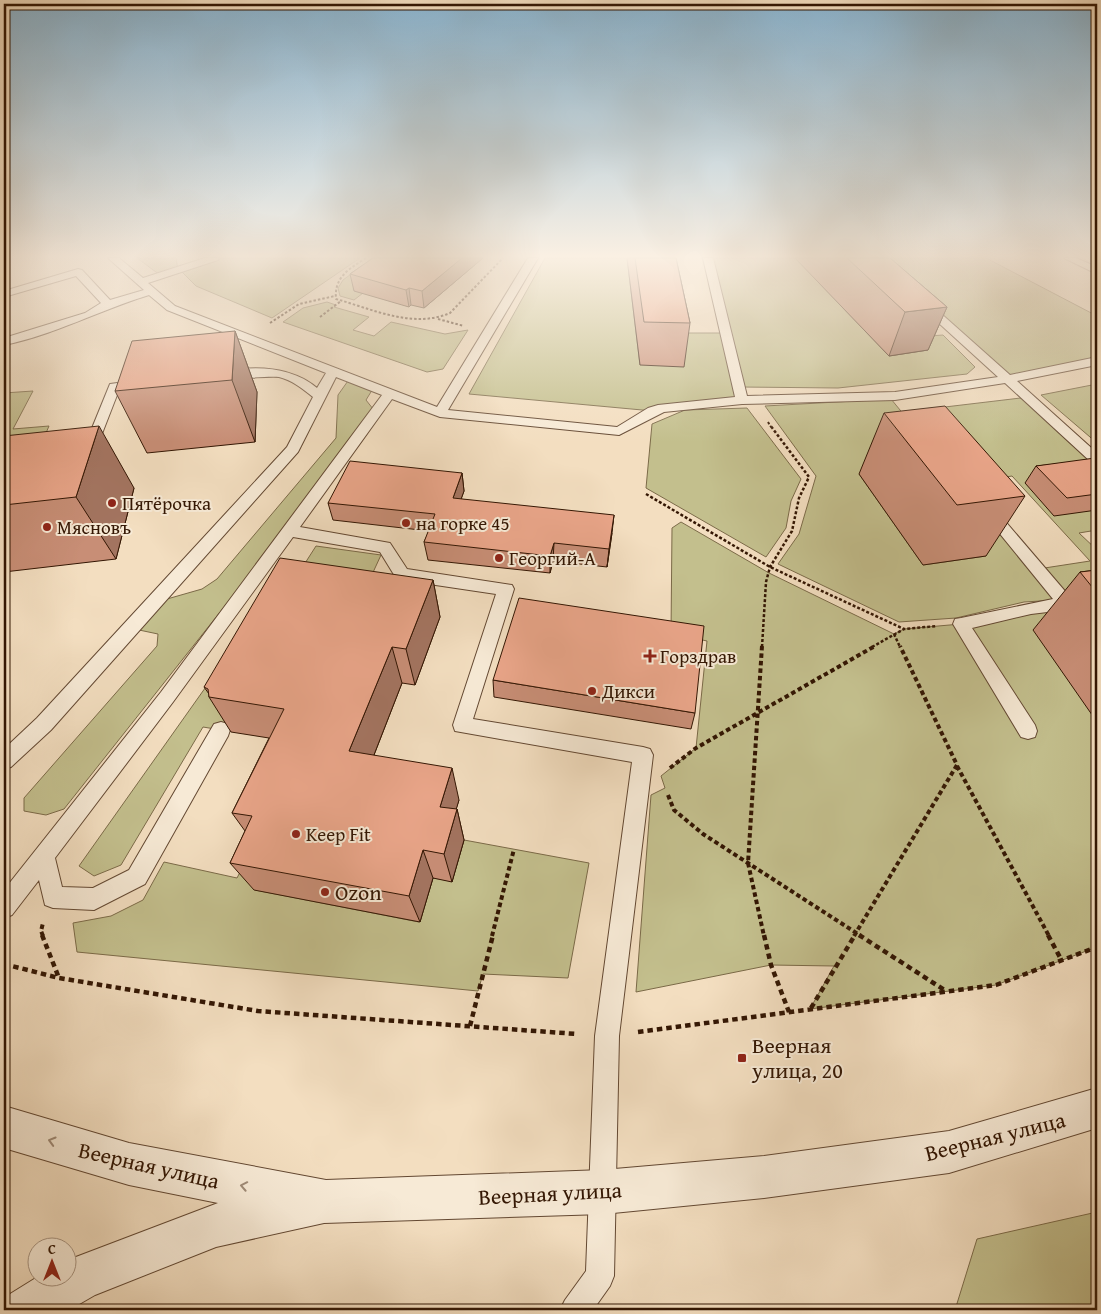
<svg xmlns="http://www.w3.org/2000/svg" width="1101" height="1314" font-family="'Gentium Book Plus',serif">
<rect width="100%" height="100%" fill="#f3dec0"/>
<filter id="stains"><feTurbulence type="fractalNoise" baseFrequency=".004" numOctaves="4"/><feColorMatrix values="0 0 0 0 .2 0 0 0 0 .09 0 0 0 0 .02 0 0 0 .5 -.17"/></filter>
<radialGradient id="worn" r=".72"><stop offset=".6" stop-color="#630" stop-opacity="0"/><stop offset="1" stop-color="#630" stop-opacity=".3"/></radialGradient>
<path fill="#c3bf8d" stroke="#7b6a48" d="M 137,258 L 176,258 L 178,270 L 160,275 Z
M 219,258 L 360,258 L 272,318 L 196,286 L 181,271 Z
M 373,258 L 363,293 L 354,300 L 340,296 L 338,288 L 343,280 Z
M 545,258 L 627,258 L 640,365 L 677,333 L 726,333 L 708,258 L 795,258 L 888,355 L 915,337 L 943,335 L 975,367 L 967,374 L 838,388 L 740,387 L 742,400 L 653,411 L 469,394 Z
M 871,258 L 986,258 L 1097,316 L 1097,361 L 1009,379 Z
M 327,302 L 336,305 L 334,307 L 369,317 L 353,330 L 374,336 L 391,322 L 445,334 L 468,330 L 443,369 L 427,372 L 283,322 L 303,308 Z
M 350,378 L 374,387 L 366,400 L 377,414 L 64,809 L 46,815 L 24,811 L 24,798 L 157,646 L 158,634 L 139,630 L 167,599 L 202,589 L 217,579 L 336,438 L 338,395 Z
M 1097,384 L 1097,443 L 1041,395 Z
M 33,391 L 13,429 L 49,426 L 46,433 L 4,437 L 4,393 Z
M 1029,397 L 1097,460 L 1093,510 L 1097,515 L 1097,530 L 1079,533 L 1097,550 L 1097,947 L 996,985 L 810,1009 L 834,966 L 771,965 L 636,992 L 651,795 L 665,788 L 661,776 L 696,748 L 707,641 L 671,633 L 672,528 L 681,522 L 769,573 L 894,634 L 904,629 L 961,624 L 1065,604 L 1038,569 L 1090,561 L 1012,476 L 1006,477 L 928,409 Z
M 891,399 L 961,484 L 859,474 L 923,565 L 986,556 L 971,496 L 1057,600 L 1024,602 L 956,618 L 899,622 L 778,564 L 799,534 L 816,476 L 765,406 Z
M 747,408 L 801,479 L 791,501 L 786,528 L 766,557 L 646,488 L 652,424 L 685,410 Z
M 316,546 L 381,555 L 358,605 L 293,582 Z
M 237,643 L 266,649 L 221,730 L 203,727 L 121,865 L 94,876 L 79,866 Z
M 464,840 L 589,863 L 568,978 L 483,974 L 478,991 L 77,952 L 73,923 L 111,916 L 143,900 L 164,862 L 237,878 L 255,843 L 255,890 L 419,922 L 433,878 L 452,881 Z
M 1097,1212 L 1097,1310 L 955,1310 L 977,1239 Z"/>
<g fill="none" stroke-linecap="round" stroke-linejoin="round">
<defs>
<path id="service" d="M 108,258 L 119,258 L 143,278 L 205,258 L 219,258 L 218,260 L 148,283 L 175,306 L 437,407 L 528,258 L 538,258 L 448,410 L 617,427 L 648,408 L 658,405 L 735,397 L 703,258 L 713,258 L 747,396 L 895,392 L 998,377 L 920,306 L 920,302 L 928,302 L 1010,375 L 1097,357 L 1097,365 L 1017,381 L 1097,453 L 1097,464 L 1092,463 L 1005,383 L 895,400 L 742,404 L 664,412 L 619,435 L 440,417 L 392,399 L 300,527 L 390,543 L 407,569 L 512,585 L 514,589 L 473,719 L 643,747 L 650,749 L 653,755 L 619,1036 L 614,1276 L 610,1286 L 593,1310 L 560,1310 L 565,1300 L 586,1271 L 595,1036 L 632,762 L 455,731 L 453,725 L 496,594 L 402,580 L 396,578 L 380,552 L 293,537 L 173,702 L 55,858 L 62,887 L 93,888 L 129,870 L 214,724 L 221,722 L 228,724 L 230,730 L 228,736 L 145,884 L 94,910 L 53,908 L 45,905 L 39,880 L 12,915 L 4,918 L 4,890 L 161,692 L 382,395 L 336,377 L 298,452 L 51,730 L 11,767 L 4,769 L 4,749 L 37,718 L 287,447 L 313,397 C 303,389 292,380 279,377 C 267,375 228,382 222,375 L 224,372 C 255,365 292,367 317,388 L 326,373 L 167,310 L 149,295 C 100,310 54,335 4,345 L 4,338 L 85,313 L 101,303 L 76,276 L 4,297 L 4,291 L 78,269 L 82,270 L 110,300 L 144,290 Z
M 1064,258 L 1076,258 L 1097,267 L 1097,274 Z
M 140,380 L 146,384 L 144,387 L 119,390 L 98,444 L 81,445 L 79,442 L 88,438 L 110,384 Z
M 988,505 L 993,507 L 1070,597 L 1097,594 L 1097,606 L 1031,614 L 972,628 L 1035,725 L 1037,731 L 1035,737 L 1028,739 L 1021,737 L 953,624 L 955,619 L 961,618 L 1053,599 L 983,513 L 981,510 L 983,507 Z"/>
<path id="minor" d="M 1097,1088 L 1097,1128 L 949,1173 L 764,1198 L 603,1214 L 324,1223 L 216,1247 L 95,1295 L 69,1310 L 4,1310 L 10,1294 L 39,1276 L 68,1276 L 68,1260 L 218,1203 L 129,1185 L 4,1148 L 4,1106 L 129,1143 L 326,1180 L 603,1170 L 764,1156 L 949,1131 Z"/>
</defs>
<use href="#service" stroke="#634832" stroke-width="2"/>
<use href="#minor" stroke="#634832" stroke-width="2"/>
<path stroke="#331603" stroke-width="2" stroke-dasharray="2.5 2" stroke-linecap="butt" d="M 366,258 C 349,269 334,277 336,299 C 372,309 413,329 450,313 L 503,258
M 320,317 L 341,301
M 438,319 L 464,326
M 270,323 L 299,304 L 335,296
M 768,422 L 771,427"/>
<path stroke="#331603" stroke-width="2.5" stroke-dasharray="3 2" stroke-linecap="butt" d="M 646,494 L 770,567 L 904,629
M 894,634 L 900,647
M 762,647 L 766,582 L 770,567 L 792,531 L 799,498 L 809,477 L 770,425
M 872,647 L 904,629 L 937,626"/>
<path stroke="#331603" stroke-width="4" stroke-dasharray="4.5 3" stroke-linecap="butt" d="M 762,646 L 748,863 L 764,936
M 957,766 L 1049,936
M 670,768 L 696,748 L 875,646
M 668,795 L 674,810 L 703,834 L 861,936
M 43,936 L 41,931 L 43,923
M 492,936 L 514,849
M 854,936 L 957,765 L 900,646"/>
<path stroke="#331603" stroke-width="4.5" stroke-dasharray="5.5 4" stroke-linecap="butt" d="M 42,935 L 59,978
M 764,935 L 771,965 L 789,1012
M 859,935 L 946,991
M 1048,935 L 1062,961
M 4,964 L 59,978 L 258,1011 L 577,1034
M 811,1008 L 855,935
M 470,1026 L 493,935
M 638,1032 L 996,985 L 1097,947"/>
<use href="#service" fill="#f7ead6" fill-rule="evenodd"/>
<use href="#minor" fill="#f7ead6" fill-rule="evenodd"/>
</g>
<path fill="#c88e76" stroke="#331603" d="M 373,258 L 483,258 L 424,308 L 411,305 L 409,307 L 354,291 L 350,274 Z
M 627,258 L 676,258 L 690,323 L 684,367 L 640,365 Z
M 795,258 L 890,258 L 947,307 L 928,350 L 889,356 Z
M 235,331 L 257,392 L 255,442 L 147,453 L 115,391 Z
M 884,413 L 1025,496 L 986,556 L 923,565 L 859,474 Z
M 4,436 L 134,488 L 116,559 L 4,572 Z
M 1097,460 L 1097,510 L 1054,516 L 1025,483 L 1036,466 Z
M 462,473 L 464,491 L 461,499 L 612,533 L 607,567 L 553,561 L 550,573 L 428,560 L 424,542 L 429,531 L 333,520 L 328,503 Z
M 1097,570 L 1097,722 L 1033,630 L 1080,572 Z
M 433,580 L 440,617 L 415,685 L 402,683 L 374,755 L 459,800 L 456,809 L 457,809 L 464,840 L 452,882 L 433,878 L 420,922 L 254,890 L 230,863 L 245,831 L 232,813 L 269,738 L 231,732 L 209,697 L 209,694 L 204,687 Z
M 493,680 L 695,713 L 691,729 L 494,697 Z"/>
<path fill="#a37460" stroke="#331603" d="M 462,258 L 483,258 L 424,308 L 422,291 Z
M 409,288 L 411,305 L 409,307 L 406,290 Z
M 947,307 L 928,350 L 889,356 L 905,312 Z
M 235,331 L 257,392 L 255,442 L 232,380 Z
M 99,426 L 134,488 L 116,559 L 76,497 Z
M 462,473 L 464,491 L 455,516 L 453,498 Z
M 614,515 L 612,533 L 607,567 L 609,549 Z
M 554,543 L 553,561 L 550,573 L 550,556 Z
M 433,580 L 440,617 L 415,685 L 406,649 Z
M 4,632 L 7,635 L 4,642 Z
M 392,647 L 402,683 L 363,783 L 349,751 Z
M 452,768 L 459,800 L 448,837 L 440,807 Z
M 457,809 L 464,840 L 452,882 L 444,854 Z
M 423,850 L 433,878 L 420,922 L 409,896 Z"/>
<path fill="#e9a589" stroke="#331603" d="M 373,258 L 462,258 L 422,291 L 409,288 L 406,290 L 350,274 Z
M 635,258 L 676,258 L 690,323 L 644,322 Z
M 847,258 L 890,258 L 947,307 L 905,312 Z
M 235,331 L 232,380 L 115,391 L 132,341 Z
M 945,406 L 1025,496 L 957,505 L 884,413 Z
M 99,426 L 76,497 L 4,505 L 4,436 Z
M 1095,458 L 1097,460 L 1097,494 L 1067,498 L 1036,466 Z
M 350,461 L 462,473 L 453,498 L 614,515 L 609,549 L 554,543 L 550,556 L 424,542 L 435,514 L 328,503 Z
M 280,558 L 433,580 L 406,649 L 392,647 L 349,751 L 452,768 L 440,807 L 457,809 L 444,854 L 423,850 L 409,896 L 230,863 L 252,816 L 232,813 L 284,709 L 209,697 L 208,689 L 204,687 Z
M 1097,570 L 1097,593 L 1080,572 Z
M 519,598 L 704,626 L 695,713 L 493,680 Z"/>
<defs><path id="oneway-chevron" d="M-2-3.5L2.5 0L-2 3.5" fill="none" stroke-width="1.6" stroke-linecap="round" stroke-linejoin="round" transform="scale(1.25)"/></defs>
<g stroke="#9f8b77">
<use href="#oneway-chevron" transform="translate(52 1141) rotate(-164)"/>
<use href="#oneway-chevron" transform="translate(244 1186) rotate(-169)"/>
</g>
<linearGradient id="sky" x2="0" y2="1"><stop stop-color="#8ab7d5"/><stop offset="0.58" stop-color="#faf0e3"/><stop offset="1" stop-color="#faf0e3" stop-opacity="0"/></linearGradient>
<rect width="1101" height="442" fill="url(#sky)"/>
<g fill="#8f2418" stroke="#f7ead6" stroke-width="2">
<circle cx="112" cy="503" r="5"/>
<circle cx="406" cy="523" r="5"/>
<circle cx="47" cy="527" r="5"/>
<circle cx="499" cy="558" r="5"/>
<path d="M647.5 648.5h5v5h5v5h-5v5h-5v-5h-5v-5h5z"/>
<circle cx="592" cy="691" r="5"/>
<circle cx="296" cy="834" r="5"/>
<circle cx="325" cy="892" r="5"/>
<rect x="737" y="1053" width="10" height="10" rx="2.5"/>
</g>
<g text-anchor="middle" stroke-width="4" stroke-linejoin="round" paint-order="stroke">
<g font-size="19" fill="#331603" stroke="#f7ead6" text-anchor="start">
<text x="122" y="510">Пятёрочка</text>
<text x="416" y="530">на горке 45</text>
<text x="57" y="534">Мясновъ</text>
<text x="509" y="565">Георгий-А</text>
<text x="660" y="663">Горздрав</text>
<text x="602" y="698">Дикси</text>
<text x="306" y="841">Keep Fit</text>
</g>
<g font-size="22" fill="#331603" stroke="#f7ead6" text-anchor="start">
<text x="335" y="900">Ozon</text>
<text x="752" y="1053">Веерная<tspan x="752" dy="25">улица, 20</tspan></text>
</g>
<g font-size="22" fill="#331603" stroke="#f7ead6">
<text transform="translate(995 1136) rotate(-14)" y="8">Веерная улица</text>
<text transform="translate(149 1165) rotate(13)" y="8">Веерная улица</text>
<text transform="translate(550 1193) rotate(-3)" y="8">Веерная улица</text>
</g>
</g>
<rect width="1101" height="1314" fill="none" stroke="#f3dec0" stroke-width="20"/>
<rect x="5" y="5" width="1091" height="1304" fill="none" stroke="#331603" stroke-width="2.5"/>
<rect x="10" y="10" width="1081" height="1294" fill="none" stroke="#331603"/>
<g transform="translate(52 1262)"><circle r="24" fill="#f7ead6" stroke="#a99582"/>
<path d="M0-4L9 19L0 12L-9 19Z" fill="#8f2418"/>
<text y="-8" font-size="14" font-weight="bold" text-anchor="middle" fill="#331603">С</text>
</g>
<rect width="100%" height="100%" filter="url(#stains)"/>
<rect width="100%" height="100%" fill="url(#worn)"/>
</svg>
